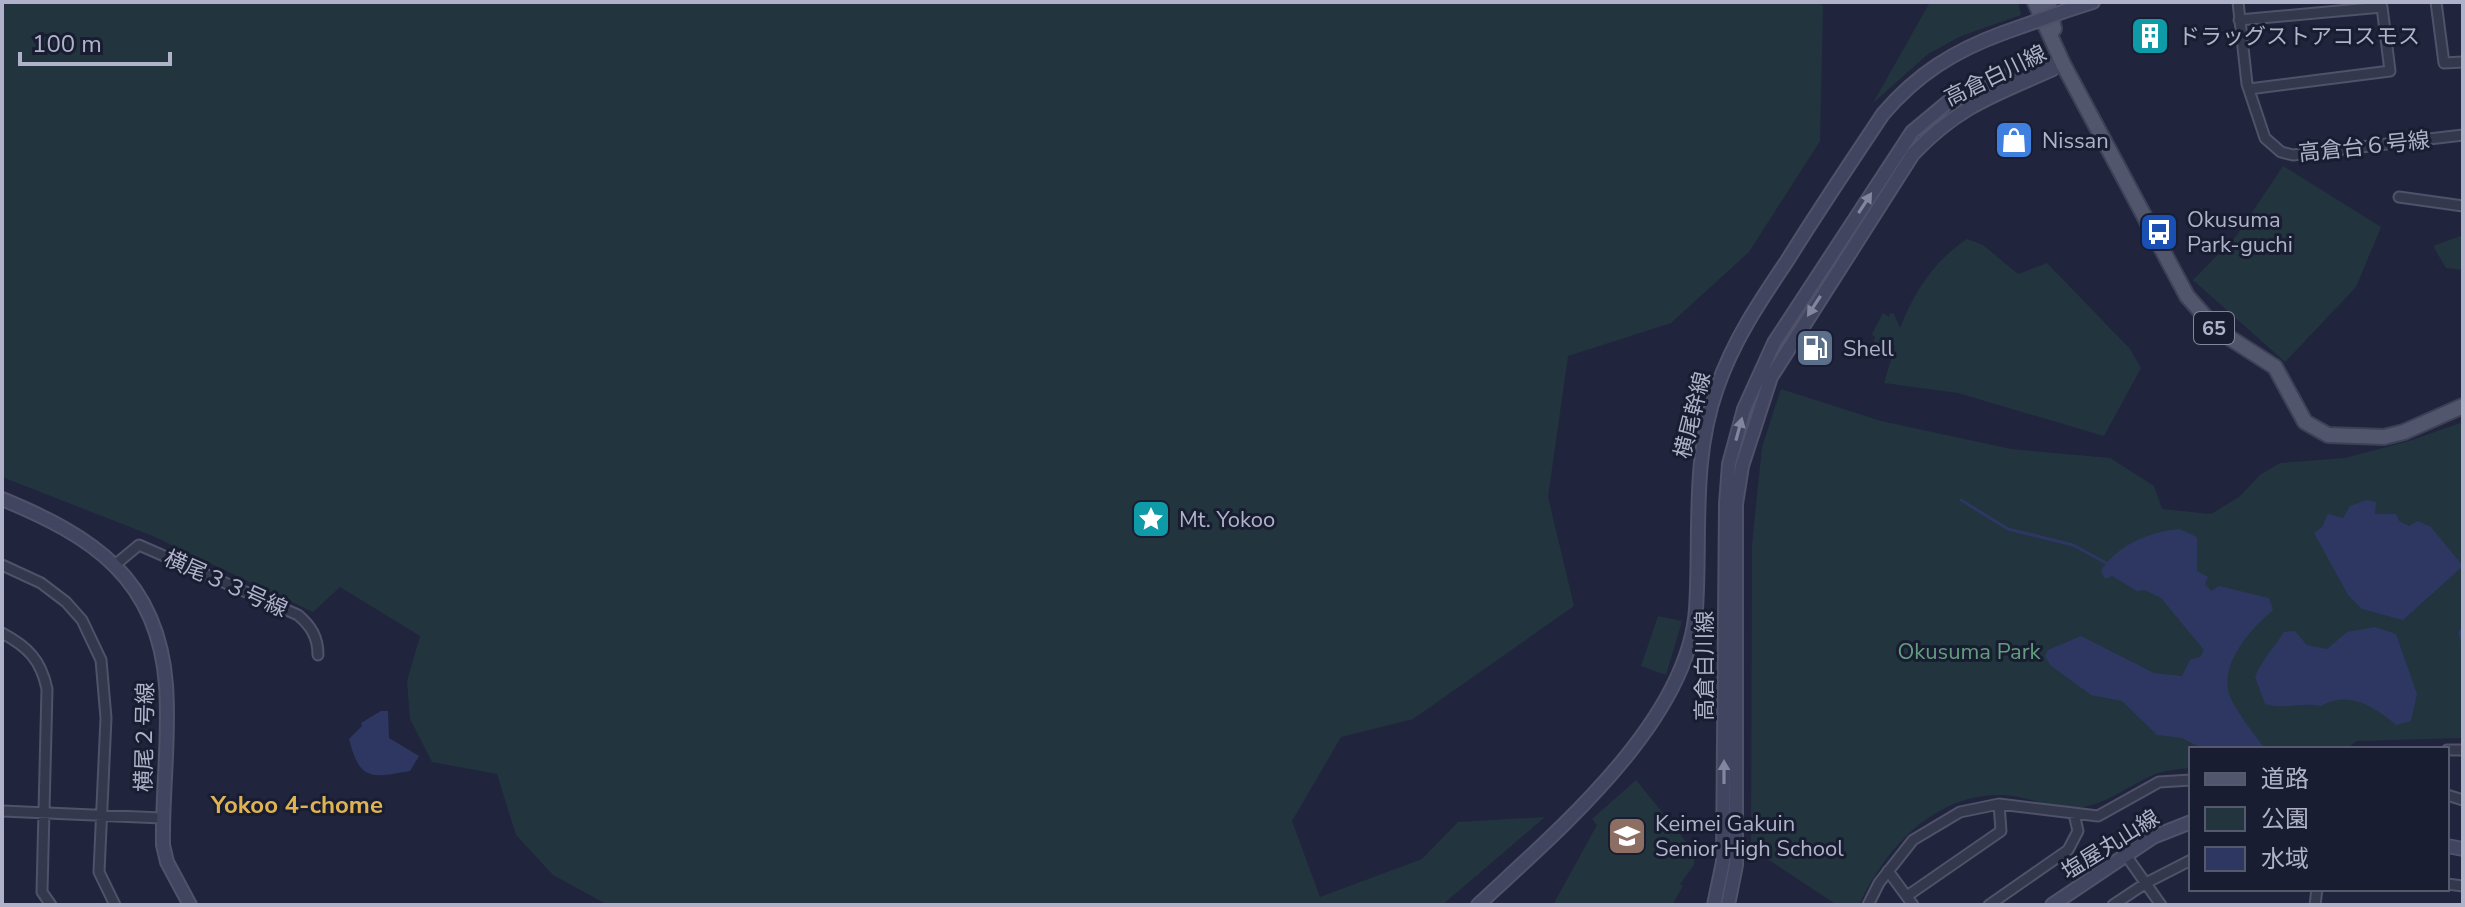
<svg xmlns="http://www.w3.org/2000/svg" width="2465" height="907" font-family="'Nunito Sans','Noto Sans JP',sans-serif">
<rect width="100%" height="100%" fill="#20253d"/>
<path fill="#22343e" d="M 2,2 L 1819,2 L 1823,6 L 1820,141 L 1749,252 L 1671,323 L 1568,356 L 1548,497 L 1574,606 L 1413,719 L 1341,737 L 1292,821 L 1320,897 L 1422,859 L 1458,822 L 1545,817 L 1442,905 L 608,905 L 553,875 L 516,835 L 497,774 L 432,762 L 410,719 L 407,681 L 420,636 L 340,587 L 313,612 L 153,536 L 2,477 Z
M 1930,2 L 2018,2 L 2021,15 L 1961,36 L 1928,54 L 1873,103 Z
M 2283,166 L 2381,227 L 2356,287 L 2285,362 L 2193,280 L 2237,235 Z
M 2463,235 L 2463,270 L 2446,268 L 2433,246 Z
M 1967,239 L 1983,245 L 2018,274 L 2047,263 L 2130,349 L 2141,368 L 2104,436 L 1958,393 L 1884,383 L 1895,346 L 1891,344 L 1886,353 L 1873,344 L 1875,337 L 1872,334 L 1883,313 L 1889,317 L 1890,313 L 1894,314 L 1900,328 C 1914,292 1934,261 1967,239 Z
M 1781,389 L 1881,421 L 2011,449 L 2110,458 L 2154,486 L 2162,509 L 2211,514 L 2239,497 L 2260,475 L 2280,463 L 2345,458 L 2409,441 L 2463,422 L 2463,738 L 2357,741 L 2346,749 L 2191,749 L 2191,768 C 2179,769 2166,770 2155,774 C 2132,784 2112,800 2088,806 C 2058,814 2032,796 2003,795 C 1934,793 1885,849 1859,905 L 1837,905 L 1751,848 L 1752,545 L 1762,447 Z
M 1658,616 L 1682,621 L 1666,675 L 1641,666 Z
M 1636,780 L 1695,853 L 1694,865 L 1680,884 L 1683,886 L 1672,905 L 1553,905 L 1597,825 L 1592,819 Z"/>
<path fill="#2e3761" d="M 2366,500 L 2376,502 L 2375,514 L 2396,514 L 2399,521 L 2409,526 L 2418,521 L 2431,527 L 2463,566 L 2403,620 L 2362,609 L 2348,595 L 2314,533 L 2322,527 L 2328,514 L 2343,518 L 2350,506 Z
M 2179,529 L 2197,537 L 2197,571 L 2208,577 L 2205,584 L 2211,591 L 2219,586 L 2269,598 L 2273,610 C 2252,628 2223,659 2228,690 C 2230,704 2256,736 2265,749 L 2203,749 L 2182,738 L 2157,735 L 2122,701 L 2091,695 L 2050,665 L 2045,656 L 2048,650 L 2081,636 L 2154,673 L 2182,676 L 2190,660 L 2200,657 L 2204,650 L 2161,598 L 2145,590 L 2137,591 L 2112,576 L 2105,579 L 2101,571 C 2117,545 2149,532 2179,529 Z
M 2375,627 L 2396,634 L 2417,694 L 2411,721 L 2396,725 C 2375,707 2348,690 2321,706 C 2302,702 2284,710 2265,704 L 2255,677 C 2262,659 2274,648 2284,632 L 2295,631 L 2307,645 L 2327,649 L 2347,632 Z
M 381,711 L 388,711 L 389,738 L 419,756 L 410,771 C 370,778 360,781 349,739 L 362,726 L 361,723 Z"/>
<g fill="none" stroke-linecap="round" stroke-linejoin="round">
<path stroke="#2e3761" stroke-width="3" d="M 1961,500 L 2008,529 L 2073,545 L 2106,563
M 2463,628 L 2460,633 L 2463,644"/>
<defs>
<path id="street" d="M 2238,2 L 2247,84 L 2265,138 L 2281,152 L 2293,155 L 2463,135
M 2436,2 L 2444,63 L 2463,62
M 2239,20 L 2382,7 L 2390,71 L 2249,89
M 2399,197 L 2463,206
M 116,564 L 139,545 L 298,615 C 311,626 318,637 318,655
M 2,565 L 41,583 L 66,602 L 82,620 L 101,660 L 106,718 L 99,872 L 115,905
M 2,633 C 28,647 41,660 47,689 L 42,892 L 51,905
M 2447,750 L 2463,750
M 2447,795 L 2463,800
M 2,811 L 162,818
M 2125,854 L 2161,905
M 1888,871 L 1913,905
M 2447,884 L 2463,886
M 1907,896 L 2001,831 L 1999,804
M 1868,905 L 1879,883 L 1913,840 L 1960,812 L 1999,804 L 2098,816 L 2159,782 L 2191,780
M 1989,905 L 2068,850 L 2078,831 L 2074,814
M 2113,905 L 2146,883 L 2191,860
M 2315,905 L 2317,889"/>
<path id="secondary" d="M 2065,11 L 2093,2
M 2,499 C 92,536 158,578 166,685 C 170,738 162,792 163,845 L 167,862 L 190,905
M 2447,846 L 2463,849
M 1478,905 C 1556,832 1688,722 1696,609 C 1701,534 1691,461 1717,388 C 1733,341 1760,301 1787,261 C 1818,211 1851,162 1883,114 C 1917,74 1954,51 2003,33
M 1714,905 L 1723,862 L 1726,504 L 1729,464 L 1744,409 L 1774,343 L 1912,132 L 1948,102 L 2025,68 L 2063,64
M 1728,905 L 1736,865 L 1736,504 L 1742,466 L 1771,377 L 1913,154 C 1960,105 1993,96 2053,69
M 2052,905 L 2153,837 L 2191,822"/>
<path id="primary" d="M 2035,2 L 2063,64 L 2187,296 L 2216,329 L 2275,367 L 2305,422 L 2328,435 L 2384,437 L 2404,432 L 2463,406
M 2048,2 L 2054,29"/>
</defs>
<use href="#street" stroke="#4f5268" stroke-width="13"/>
<use href="#secondary" stroke="#4f5268" stroke-width="16"/>
<use href="#primary" stroke="#3d4156" stroke-width="18"/>
<use href="#street" stroke="#34384d" stroke-width="9"/>
<use href="#secondary" stroke="#414560" stroke-width="12"/>
<use href="#primary" stroke="#51566d" stroke-width="14"/>
<defs>
<path id="secondary-bridge" d="M 2003,33 L 2065,11"/>
</defs>
<use href="#secondary-bridge" stroke="#4f5268" stroke-width="16" stroke-linecap="butt"/>
<use href="#secondary-bridge" stroke="#414560" stroke-width="12"/>
</g>
<defs><path id="oneway-solid" d="M-6-.8H1V-3.2L6.5 0L1 3.2V.8H-6Z" transform="scale(2)"/></defs>
<g fill="#83869f">
<use href="#oneway-solid" transform="translate(1865 203) rotate(-57)"/>
<use href="#oneway-solid" transform="translate(1814 306) rotate(123)"/>
<use href="#oneway-solid" transform="translate(1739 429) rotate(-75)"/>
<use href="#oneway-solid" transform="translate(1724 772) rotate(-90)"/>
</g>
<defs>
<symbol id="building-square" viewBox="-11 -11 22 22"><rect x="-9" y="-9" width="18" height="18" rx="4" fill="#0f9aa8" stroke="#191d31"/><path d="M-4-6H4V6H1V3H-1V6H-4ZM-2.5-4.3h1.7v1.8h-1.7ZM.8-4.3h1.7v1.8H.8ZM-2.5-1h1.7V.8h-1.7ZM.8-1h1.7V.8H.8Z" fill="#fff"/></symbol>
<symbol id="shop-square" viewBox="-11 -11 22 22"><rect x="-9" y="-9" width="18" height="18" rx="4" fill="#3f7fe0" stroke="#191d31"/><path d="M-5-2.5h2.3a2.7 3.5 0 0 1 5.4 0H5L5.5 6h-11ZM-1.5-2.5h3a1.5 2.3 0 0 0-3 0Z" fill="#fff"/></symbol>
<symbol id="bus-square" viewBox="-11 -11 22 22"><rect x="-9" y="-9" width="18" height="18" rx="4" fill="#1a4fb4" stroke="#191d31"/><path d="M-5-6H5V4H4V6H2V4H-2V6H-4V4H-5ZM-3.5-4V0h7V-4ZM-3.5 1.2v1.5H-2V1.2ZM2 1.2v1.5H3.5V1.2Z" fill="#fff"/></symbol>
<symbol id="fuel-square" viewBox="-11 -11 22 22"><rect x="-9" y="-9" width="18" height="18" rx="4" fill="#5c6f8a" stroke="#191d31"/><path d="M-5.5-6h7V0h2V4h1.3V-2.5L3-4.5l.8-.8L6-3V5H2.5V1h-1V6h-7ZM-4.2-4.7v3.2H.2V-4.7Z" fill="#fff"/></symbol>
<symbol id="sight-square" viewBox="-11 -11 22 22"><rect x="-9" y="-9" width="18" height="18" rx="4" fill="#0f9aa8" stroke="#191d31"/><path d="M0-6L1.8-2.2L6-1.7L2.9 1.2L3.7 5.4L0 3.3L-3.7 5.4L-2.9 1.2L-6-1.7L-1.8-2.2Z" fill="#fff"/></symbol>
<symbol id="school-square" viewBox="-11 -11 22 22"><rect x="-9" y="-9" width="18" height="18" rx="4" fill="#8d6e63" stroke="#191d31"/><path d="M0-5L7-2L0 1L-7-2ZM-4 1L0 2.5L4 1V4Q0 6-4 4Z" fill="#fff"/></symbol>
</defs>
<g fill-rule="evenodd">
<use href="#building-square" x="2128" y="14" width="44" height="44"/>
<use href="#shop-square" x="1992" y="118" width="44" height="44"/>
<use href="#bus-square" x="2137" y="210" width="44" height="44"/>
<use href="#fuel-square" x="1793" y="326" width="44" height="44"/>
<use href="#sight-square" x="1129" y="497" width="44" height="44"/>
<use href="#school-square" x="1605" y="814" width="44" height="44"/>
</g>
<g text-anchor="middle" stroke-width="6" stroke-linejoin="round" paint-order="stroke">
<rect fill="#191d31" stroke="#82859b" stroke-width="2" x="2194" y="312" width="40" height="32" rx="6"/>
<g font-size="20" font-weight="bold" fill="#afb2c9">
<text x="2214" y="335">65</text>
</g>
<g font-size="22" fill="#afb2c9" stroke="#191d31" text-anchor="start">
<text x="2178" y="44">ドラッグストアコスモス</text>
<text x="2042" y="148">Nissan</text>
<text x="2187" y="227">Okusuma<tspan x="2187" dy="25">Park-guchi</tspan></text>
<text x="1843" y="356">Shell</text>
<text x="1179" y="527">Mt. Yokoo</text>
<text x="1655" y="831">Keimei Gakuin<tspan x="1655" dy="25">Senior High School</tspan></text>
</g>
<g font-size="22" fill="#afb2c9" stroke="#191d31">
<text transform="translate(1995 75) rotate(-26)" y="8">高倉白川線</text>
<text transform="translate(2364 146) rotate(-6)" y="8">高倉台６号線</text>
<text transform="translate(1692 415) rotate(-76)" y="8">横尾幹線</text>
<text transform="translate(226 583) rotate(24)" y="8">横尾３３号線</text>
<text transform="translate(1704 666) rotate(-90)" y="8">高倉白川線</text>
<text transform="translate(144 737) rotate(-89)" y="8">横尾２号線</text>
<text transform="translate(2110 844) rotate(-32)" y="8">塩屋丸山線</text>
</g>
<g font-size="22" fill="#639d7e" stroke="#191d31">
<text x="1969" y="659">Okusuma Park</text>
</g>
<g font-size="24" font-weight="bold" fill="#dfb253" stroke="#191d31">
<text x="297" y="813">Yokoo 4-chome</text>
</g>
</g>
<rect width="2465" height="907" fill="none" stroke="#afb2c9" stroke-width="8"/>
<rect x="2189" y="747" width="260" height="144" fill="#191d31" stroke="#55596e" stroke-width="2"/>
<rect x="2205" y="773" width="40" height="12" fill="#51566d" stroke="#55596e" stroke-width="2"/>
<text x="2261" y="787" font-size="24" fill="#afb2c9">道路</text>
<rect x="2205" y="807" width="40" height="24" fill="#22343e" stroke="#55596e" stroke-width="2"/>
<text x="2261" y="827" font-size="24" fill="#afb2c9">公園</text>
<rect x="2205" y="847" width="40" height="24" fill="#2e3761" stroke="#55596e" stroke-width="2"/>
<text x="2261" y="867" font-size="24" fill="#afb2c9">水域</text>
<path d="M20 52v12h150v-12" fill="none" stroke="#afb2c9" stroke-width="4"/>
<text x="32" y="52" font-size="24" fill="#afb2c9" stroke="#191d31" stroke-width="6" paint-order="stroke">100 m</text>
</svg>
